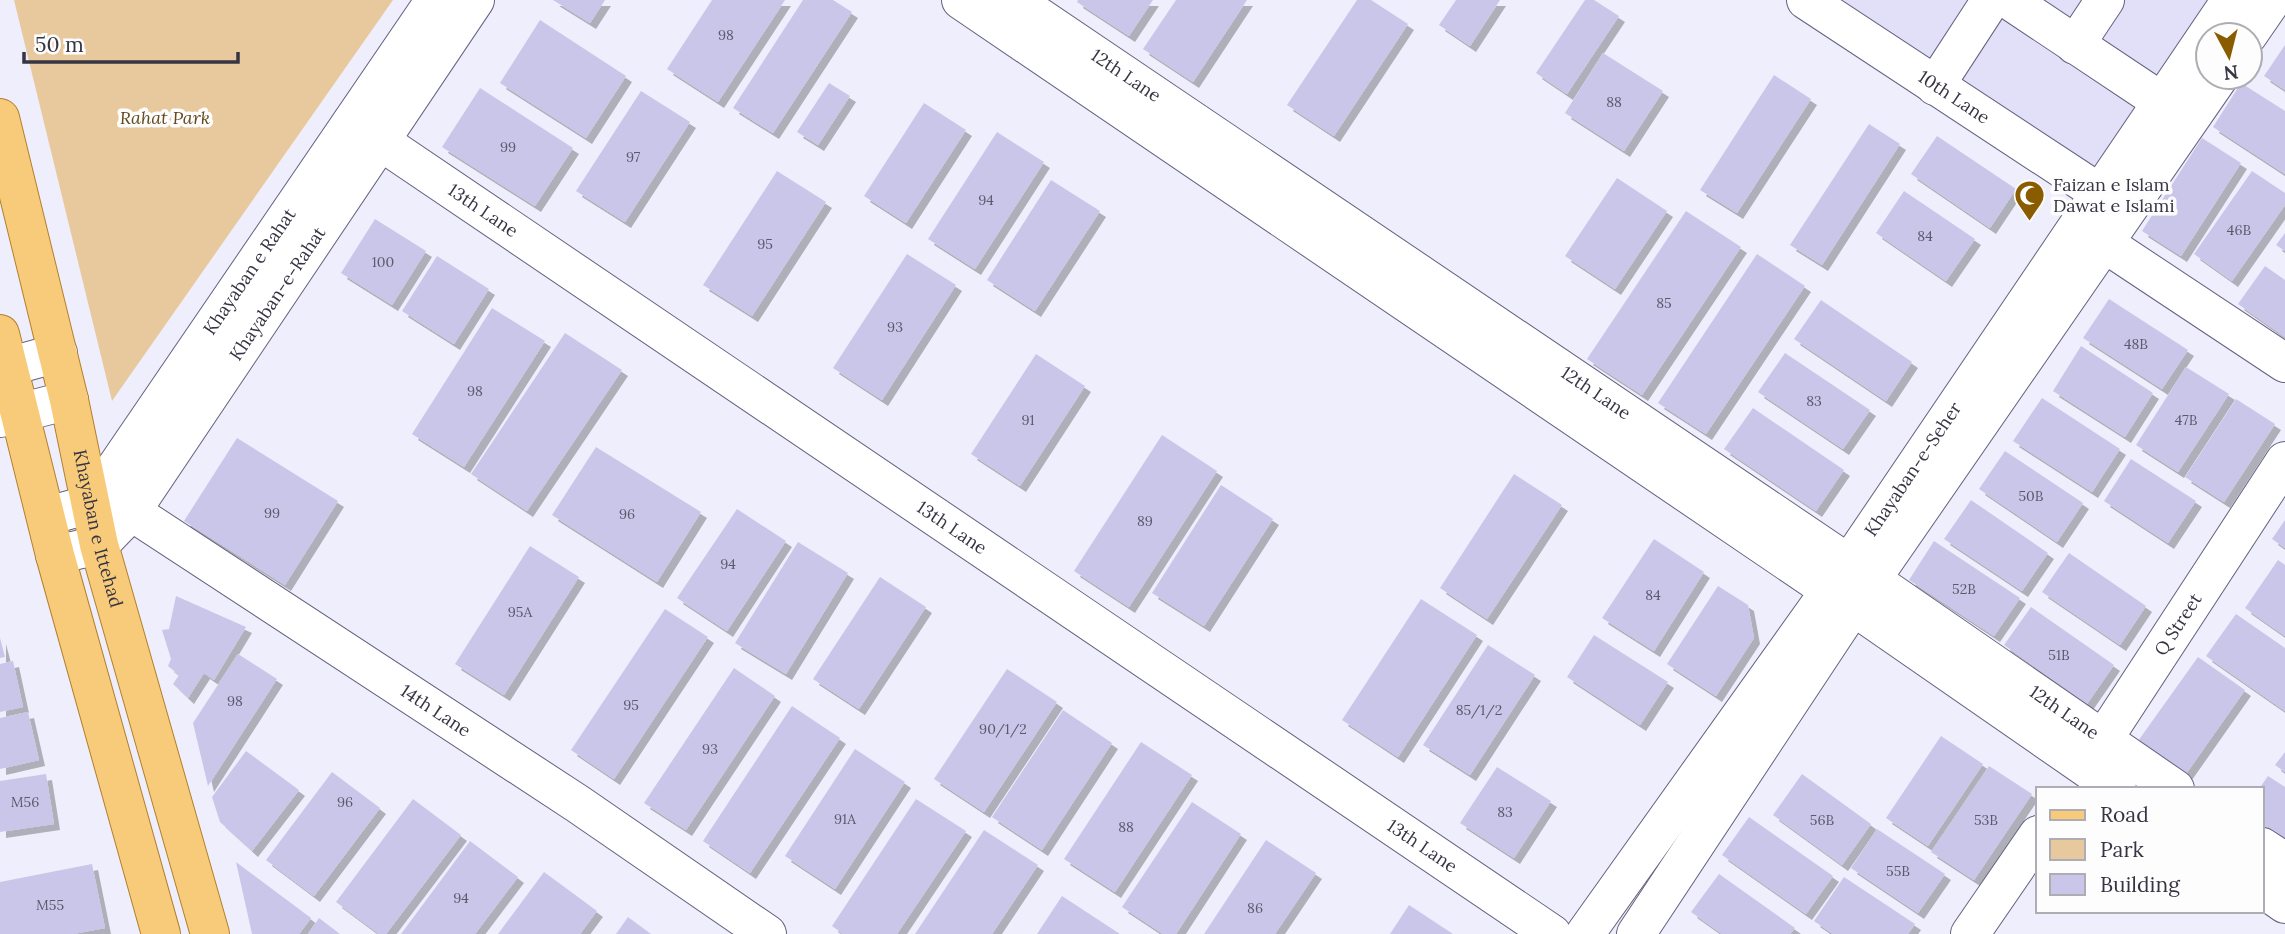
<svg xmlns="http://www.w3.org/2000/svg" width="2285" height="934" font-family="Lora,serif">
<defs>
<filter id="shadow"><feDropShadow dx="6" dy="6" stdDeviation="0" flood-color="#0004"/></filter>
</defs>
<rect width="100%" height="100%" fill="#efeefc"/>
<path fill="#e2e0f9" d="M 1821,0 L 2214,0 L 2091,179 Z"/>
<path fill="#e8c99e" d="M 14,0 L 393,0 L 112,401 Z"/>
<path fill="#cac6e9" filter="url(#shadow)" d="M 553,0 L 605,0 L 590,23 Z
M 712,0 L 785,0 L 718,102 L 667,69 Z
M 803,0 L 833,0 L 852,12 L 773,133 L 733,108 Z
M 1078,0 L 1153,0 L 1129,36 L 1077,2 Z
M 1176,0 L 1247,0 L 1193,82 L 1143,49 Z
M 1357,0 L 1371,0 L 1408,24 L 1334,136 L 1287,105 Z
M 1456,0 L 1500,0 L 1470,46 L 1439,25 Z
M 1585,0 L 1594,0 L 1619,16 L 1567,94 L 1536,73 Z
M 540,20 L 626,76 L 586,138 L 500,83 Z
M 2285,45 L 2285,90 L 2264,76 Z
M 1603,53 L 1663,91 L 1624,151 L 1565,113 Z
M 1774,75 L 1811,99 L 1737,213 L 1700,190 Z
M 829,83 L 850,96 L 818,145 L 797,132 Z
M 2241,83 L 2285,111 L 2285,174 L 2213,127 Z
M 480,88 L 573,148 L 535,206 L 442,147 Z
M 641,91 L 690,122 L 625,222 L 576,191 Z
M 924,103 L 966,130 L 906,223 L 864,196 Z
M 1869,124 L 1900,144 L 1822,265 L 1790,245 Z
M 997,132 L 1044,162 L 975,269 L 928,239 Z
M 1937,136 L 2016,189 L 1990,228 L 1911,174 Z
M 2202,138 L 2241,163 L 2181,256 L 2142,231 Z
M 777,171 L 826,202 L 752,316 L 703,285 Z
M 2252,171 L 2285,193 L 2285,205 L 2232,281 L 2194,254 Z
M 1617,178 L 1667,211 L 1615,289 L 1565,256 Z
M 1051,180 L 1100,211 L 1035,311 L 987,280 Z
M 1904,191 L 1975,239 L 1946,281 L 1876,233 Z
M 1686,211 L 1741,247 L 1642,395 L 1587,359 Z
M 375,219 L 426,251 L 392,305 L 341,273 Z
M 2285,233 L 2285,251 L 2276,245 Z
M 907,254 L 956,285 L 882,400 L 833,368 Z
M 1757,254 L 1805,286 L 1706,434 L 1658,403 Z
M 437,256 L 489,289 L 454,344 L 402,311 Z
M 2265,266 L 2285,280 L 2285,337 L 2238,304 Z
M 2109,299 L 2188,350 L 2162,389 L 2083,338 Z
M 1821,300 L 1912,362 L 1886,401 L 1794,339 Z
M 492,308 L 545,341 L 464,467 L 412,434 Z
M 565,333 L 622,370 L 527,511 L 471,474 Z
M 2081,346 L 2153,393 L 2125,437 L 2053,391 Z
M 1785,353 L 1870,410 L 1843,449 L 1758,392 Z
M 1036,354 L 1085,386 L 1020,486 L 971,454 Z
M 2186,367 L 2229,394 L 2178,472 L 2136,445 Z
M 2042,398 L 2120,449 L 2092,492 L 2013,441 Z
M 2236,399 L 2275,424 L 2224,502 L 2185,477 Z
M 1753,408 L 1844,470 L 1816,511 L 1724,449 Z
M 1162,435 L 1217,471 L 1129,607 L 1074,571 Z
M 237,438 L 338,501 L 285,585 L 184,521 Z
M 596,447 L 701,512 L 657,582 L 552,515 Z
M 2005,451 L 2083,503 L 2057,542 L 1979,489 Z
M 2131,459 L 2196,501 L 2168,543 L 2104,501 Z
M 1514,474 L 1562,505 L 1487,619 L 1440,588 Z
M 1221,485 L 1273,519 L 1204,626 L 1152,593 Z
M 1971,500 L 2048,553 L 2022,591 L 1944,539 Z
M 737,509 L 786,541 L 727,631 L 677,598 Z
M 2285,520 L 2285,548 L 2272,539 Z
M 1654,539 L 1704,572 L 1654,651 L 1602,618 Z
M 1934,541 L 2020,598 L 1994,636 L 1909,580 Z
M 798,542 L 848,573 L 786,674 L 735,643 Z
M 530,546 L 579,577 L 504,695 L 455,664 Z
M 2069,553 L 2146,606 L 2120,645 L 2042,592 Z
M 2278,560 L 2285,565 L 2285,636 L 2245,608 Z
M 880,577 L 926,607 L 859,709 L 813,679 Z
M 1718,586 L 1748,605 L 1754,638 L 1716,696 L 1667,664 Z
M 176,596 L 246,627 L 214,680 L 204,673 L 188,698 L 173,684 L 179,675 L 168,666 L 171,659 L 162,630 L 169,629 Z
M 1421,599 L 1477,635 L 1398,757 L 1342,720 Z
M 2031,607 L 2114,665 L 2087,704 L 2004,645 Z
M 665,609 L 708,637 L 614,779 L 571,750 Z
M 2236,614 L 2285,648 L 2285,711 L 2206,656 Z
M 1594,635 L 1668,682 L 1640,725 L 1567,677 Z
M 0,638 L 5,657 L 0,658 Z
M 1488,645 L 1535,675 L 1470,775 L 1423,745 Z
M 238,654 L 277,679 L 208,786 L 193,723 Z
M 2198,657 L 2245,690 L 2186,774 L 2138,741 Z
M 13,661 L 23,707 L 0,712 L 0,664 Z
M 734,668 L 775,696 L 686,830 L 644,803 Z
M 1007,669 L 1057,702 L 984,812 L 934,779 Z
M 792,706 L 840,738 L 750,873 L 703,841 Z
M 1063,710 L 1112,743 L 1042,850 L 992,817 Z
M 28,712 L 39,760 L 0,769 L 0,718 Z
M 1941,736 L 1983,764 L 1928,846 L 1886,818 Z
M 1141,742 L 1192,775 L 1115,892 L 1064,859 Z
M 855,749 L 905,782 L 835,889 L 785,856 Z
M 246,751 L 299,790 L 252,851 L 220,822 L 212,797 Z
M 2285,752 L 2285,772 L 2275,765 Z
M 1989,766 L 2032,794 L 1974,880 L 1931,852 Z
M 1497,767 L 1551,801 L 1514,858 L 1460,823 Z
M 332,772 L 380,808 L 314,896 L 266,860 Z
M 46,774 L 54,824 L 0,832 L 0,781 Z
M 1802,774 L 1871,824 L 1842,865 L 1773,815 Z
M 2268,776 L 2285,787 L 2285,848 L 2262,833 L 2262,789 L 2259,789 Z
M 413,799 L 461,835 L 386,934 L 379,934 L 336,902 Z
M 916,799 L 966,831 L 897,934 L 843,934 L 832,926 Z
M 1192,802 L 1241,834 L 1176,934 L 1163,934 L 1122,907 Z
M 1749,817 L 1833,876 L 1806,914 L 1722,855 Z
M 1877,829 L 1945,874 L 1918,913 L 1851,868 Z
M 984,830 L 1038,865 L 992,934 L 915,934 Z
M 1266,840 L 1316,873 L 1275,934 L 1204,934 Z
M 470,841 L 518,877 L 475,934 L 401,934 Z
M 236,862 L 311,918 L 299,934 L 252,934 Z
M 92,864 L 105,928 L 73,934 L 0,934 L 0,882 Z
M 544,872 L 597,911 L 580,934 L 498,934 Z
M 1719,874 L 1795,928 L 1790,934 L 1722,934 L 1691,912 Z
M 1844,877 L 1915,924 L 1908,934 L 1833,934 L 1814,921 Z
M 1062,896 L 1120,934 L 1037,934 Z
M 1409,905 L 1453,934 L 1390,934 Z
M 628,917 L 651,934 L 616,934 Z
M 319,918 L 340,934 L 308,934 Z"/>
<g fill="none" stroke-linecap="round" stroke-linejoin="round">
<defs>
<g id="minor">
<path d="M 961,0 L 1853,606 L 2117,789"/>
<path id="s1" d="M 1014,0 L 1849,564 L 2175,789"/>
<path id="s2" d="M 1806,0 L 2101,194"/>
<path d="M 2009,0 L 2162,102"/>
<path d="M 2248,35 L 2272,0"/>
<path d="M 2075,45 L 2105,0"/>
<path d="M 1935,86 L 1991,0"/>
<path id="s3" d="M 352,122 L 1552,934"/>
<path d="M 2104,243 L 2285,363"/>
<path d="M 0,369 L 58,353"/>
<path d="M 0,418 L 69,400"/>
<path id="s4" d="M 100,491 L 578,804 L 767,934"/>
<path id="s5" d="M 47,516 L 91,504 L 435,0"/>
<path id="s6" d="M 55,555 L 99,545 L 131,512 L 475,0"/>
<path id="s7" d="M 2089,761 L 2285,461"/>
<path d="M 2262,847 L 2285,862"/>
<path d="M 2262,888 L 2285,904"/>
<path id="s8" d="M 1585,934 L 1849,564 L 2231,0"/>
<path d="M 1636,934 L 1853,606 L 2219,77"/>
<path d="M 1970,934 L 2038,835"/>
</g>
<g id="major">
<path id="s9" d="M 0,118 L 69,400 L 99,545 L 210,934"/>
<path d="M 0,334 L 55,555 L 161,934"/>
</g>
</defs>
<use href="#minor" stroke="#65617f" stroke-width="40"/>
<use href="#major" stroke="#b1802e" stroke-width="40"/>
<use href="#minor" stroke="#fff" stroke-width="38"/>
<use href="#major" stroke="#f8cb7b" stroke-width="38"/>
</g>
<defs>
<symbol id="mosque-pin" viewBox="-11 -11 22 30"><path d="M0 17L-7.5 6A9.5 9.5 0 1 1 7.5 6Z" fill="#8a5c00" stroke="#fdfdfd"/><path d="M3.5-4.9A6 6 0 1 0 3.5 4.9A5 5 0 1 1 3.5-4.9Z" fill="#fff"/></symbol>
</defs>
<g fill-rule="evenodd">
<use href="#mosque-pin" x="2012" y="178" width="35" height="47"/>
</g>
<g text-anchor="middle" stroke-width="7" stroke-linejoin="round" paint-order="stroke">
<g font-size="14" fill="#5b596c">
<text x="726" y="40">98</text>
<text x="1614" y="107">88</text>
<text x="508" y="152">99</text>
<text x="633" y="162">97</text>
<text x="986" y="205">94</text>
<text x="2239" y="235">46B</text>
<text x="1925" y="241">84</text>
<text x="765" y="249">95</text>
<text x="383" y="267">100</text>
<text x="1664" y="308">85</text>
<text x="895" y="332">93</text>
<text x="2136" y="349">48B</text>
<text x="475" y="396">98</text>
<text x="1814" y="406">83</text>
<text x="1028" y="425">91</text>
<text x="2186" y="425">47B</text>
<text x="2031" y="501">50B</text>
<text x="272" y="518">99</text>
<text x="627" y="519">96</text>
<text x="1145" y="526">89</text>
<text x="728" y="569">94</text>
<text x="1964" y="594">52B</text>
<text x="1653" y="600">84</text>
<text x="520" y="617">95A</text>
<text x="2059" y="660">51B</text>
<text x="235" y="706">98</text>
<text x="631" y="710">95</text>
<text x="1479" y="715">85/1/2</text>
<text x="1003" y="734">90/1/2</text>
<text x="710" y="754">93</text>
<text x="25" y="807">M56</text>
<text x="345" y="807">96</text>
<text x="1505" y="817">83</text>
<text x="845" y="824">91A</text>
<text x="1822" y="825">56B</text>
<text x="1986" y="825">53B</text>
<text x="1126" y="832">88</text>
<text x="1898" y="876">55B</text>
<text x="461" y="903">94</text>
<text x="50" y="910">M55</text>
<text x="1255" y="913">86</text>
</g>
<g font-size="18" fill="#363543" stroke="#fdfdfd">
<text dy="6" stroke="none"><textPath href="#s1" startOffset="135">12th Lane</textPath></text>
<text dy="6" stroke="none"><textPath href="#s2" startOffset="177">10th Lane</textPath></text>
<text dy="6" stroke="none"><textPath href="#s3" startOffset="158">13th Lane</textPath></text>
<text dy="6" stroke="none"><textPath href="#s5" startOffset="327">Khayaban e Rahat</textPath></text>
<text dy="6" stroke="none"><textPath href="#s6" startOffset="354">Khayaban-e-Rahat</textPath></text>
<text dy="6" stroke="none"><textPath href="#s1" startOffset="702">12th Lane</textPath></text>
<text dy="6" stroke="none"><textPath href="#s8" startOffset="569">Khayaban-e-Seher</textPath></text>
<text dy="6" stroke="none"><textPath href="#s9" startOffset="422">Khayaban e Ittehad</textPath></text>
<text dy="6" stroke="none"><textPath href="#s3" startOffset="724">13th Lane</textPath></text>
<text dy="6" stroke="none"><textPath href="#s7" startOffset="163">Q Street</textPath></text>
<text dy="6" stroke="none"><textPath href="#s4" startOffset="401">14th Lane</textPath></text>
<text dy="6" stroke="none"><textPath href="#s1" startOffset="1269">12th Lane</textPath></text>
<text dy="6" stroke="none"><textPath href="#s3" startOffset="1292">13th Lane</textPath></text>
</g>
<g font-size="18" font-style="italic" fill="#66491e" stroke="#fdfdfd">
<text x="165" y="124">Rahat Park</text>
</g>
<g font-size="18" fill="#363543" stroke="#fdfdfd" text-anchor="start">
<text x="2053" y="191">Faizan e Islam<tspan x="2053" dy="21">Dawat e Islami</tspan></text>
</g>
</g>
<rect x="2036" y="787" width="228" height="126" fill="#fdfdfd" stroke="#adadb3" stroke-width="2"/>
<rect x="2050" y="810" width="35" height="10" fill="#f8cb7b" stroke="#adadb3" stroke-width="2"/>
<text x="2100" y="822" font-size="21" fill="#363543">Road</text>
<rect x="2050" y="839" width="35" height="21" fill="#e8c99e" stroke="#adadb3" stroke-width="2"/>
<text x="2100" y="857" font-size="21" fill="#363543">Park</text>
<rect x="2050" y="874" width="35" height="21" fill="#cac6e9" stroke="#adadb3" stroke-width="2"/>
<text x="2100" y="892" font-size="21" fill="#363543">Building</text>
<g transform="translate(2229 56) rotate(173)"><circle r="33" fill="#fdfdfd" stroke="#adadb3" stroke-width="2"/>
<path d="M0-5L12 26L0 18L-12 26Z" fill="#8a5c00"/>
<text y="-10" font-size="19" font-weight="bold" text-anchor="middle" fill="#363543">N</text>
</g>
<path d="M24 52v10h214v-10" fill="none" stroke="#363543" stroke-width="3.5"/>
<text x="35" y="52" font-size="21" fill="#363543" stroke="#fdfdfd" stroke-width="5" paint-order="stroke">50 m</text>
</svg>
